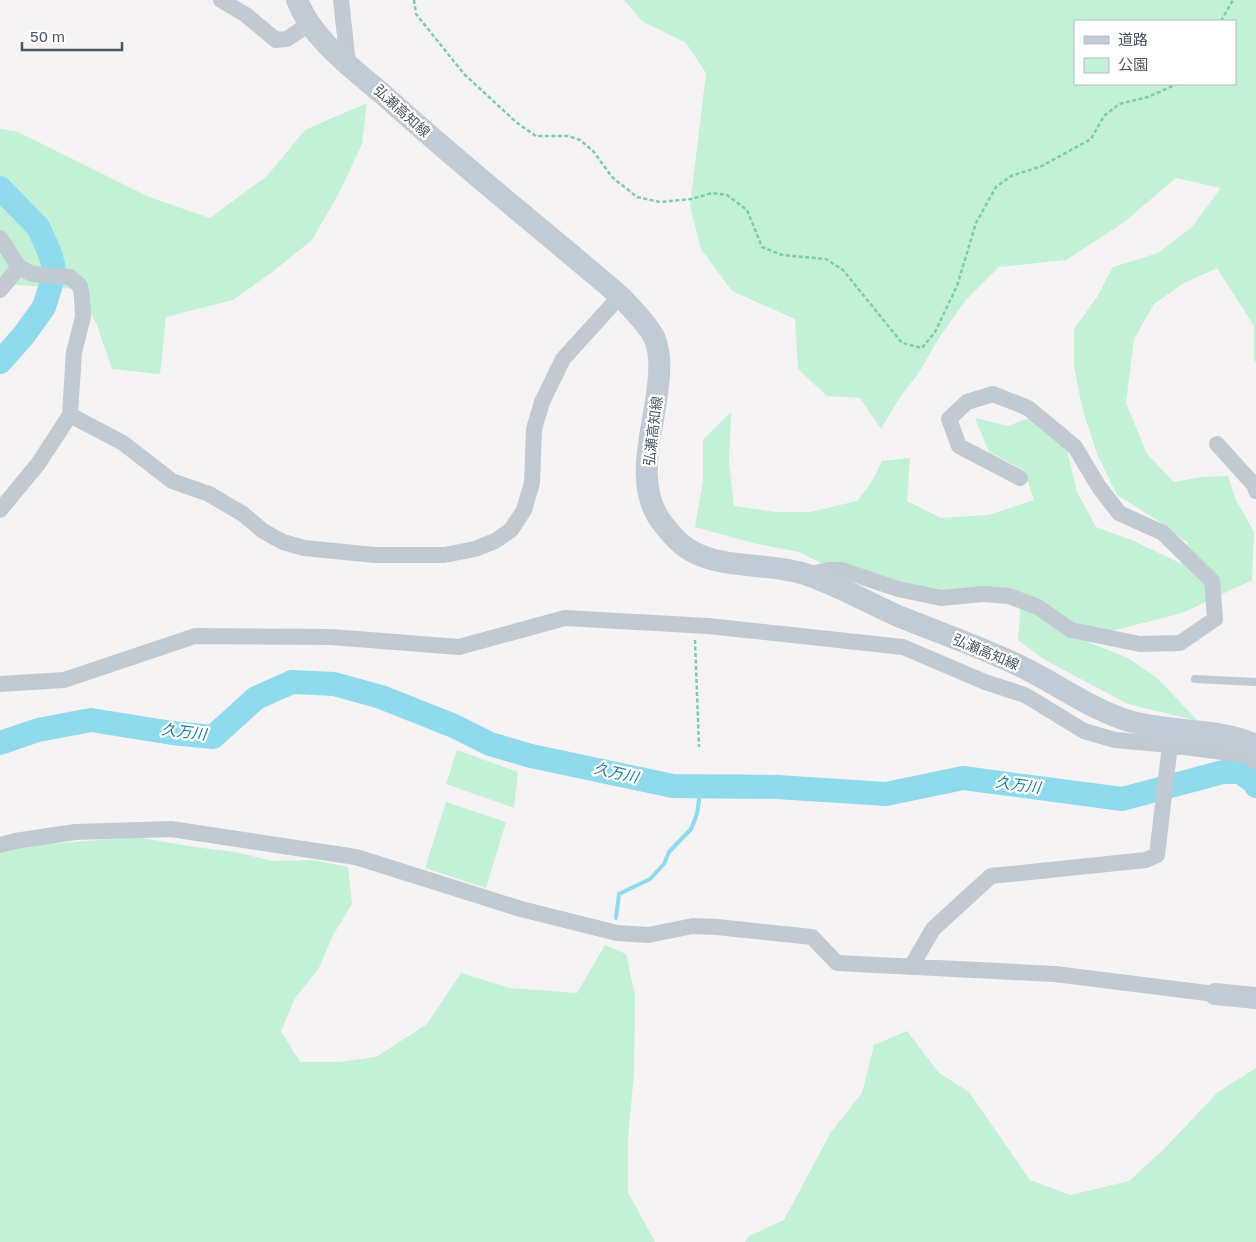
<svg xmlns="http://www.w3.org/2000/svg" width="1256" height="1242" font-family="'Golos Text','Noto Sans JP',sans-serif">
<rect width="100%" height="100%" fill="#f5f3f3"/>
<path fill="#c3f1d5" fill-rule="evenodd" d="M 624,0 L 1256,0 L 1256,362 L 1254,360 L 1254,326 L 1217,268 L 1184,283 L 1154,304 L 1134,339 L 1126,403 L 1147,454 L 1174,482 L 1203,477 L 1228,476 L 1236,500 L 1254,532 L 1252,580 L 1182,613 L 1080,639 L 1128,658 L 1157,678 L 1198,721 L 1128,704 L 1045,660 L 1018,640 L 1021,601 L 938,593 L 841,573 L 799,552 L 753,543 L 695,527 L 703,481 L 703,440 L 731,412 L 729,463 L 734,506 L 776,512 L 810,512 L 857,501 L 871,483 L 882,461 L 910,458 L 907,501 L 941,518 L 989,515 L 1034,500 L 1024,470 L 989,452 L 975,418 L 1008,426 L 1037,415 L 1065,427 L 1068,454 L 1077,492 L 1096,527 L 1134,541 L 1182,564 L 1188,543 L 1157,520 L 1117,495 L 1097,454 L 1082,407 L 1074,366 L 1074,329 L 1097,297 L 1113,267 L 1158,253 L 1191,228 L 1221,188 L 1176,178 L 1123,223 L 1066,260 L 999,267 L 964,302 L 937,341 L 918,374 L 900,397 L 881,429 L 860,398 L 827,396 L 798,369 L 795,319 L 732,291 L 701,249 L 690,206 L 706,73 L 686,43 L 642,21 ZM 1075,21 L 1235,21 L 1235,84 L 1075,84 Z
M 367,103 L 362,144 L 340,191 L 312,240 L 271,273 L 233,300 L 166,317 L 160,374 L 112,369 L 97,325 L 78,289 L 0,284 L 0,129 L 16,131 L 149,197 L 210,218 L 267,176 L 305,130 Z
M 457,750 L 518,772 L 514,808 L 446,784 Z
M 446,802 L 506,822 L 486,888 L 425,868 Z
M 136,837 L 195,847 L 234,852 L 273,861 L 312,860 L 348,867 L 352,904 L 333,935 L 318,970 L 295,998 L 281,1031 L 300,1062 L 339,1062 L 376,1057 L 427,1024 L 461,973 L 510,988 L 577,993 L 605,945 L 626,954 L 635,995 L 634,1073 L 628,1138 L 628,1192 L 655,1242 L 0,1242 L 0,850 L 23,846 Z
M 907,1031 L 939,1073 L 969,1092 L 1030,1180 L 1070,1195 L 1129,1181 L 1163,1150 L 1218,1092 L 1256,1068 L 1256,1242 L 745,1242 L 749,1236 L 784,1220 L 831,1132 L 862,1093 L 874,1045 Z"/>
<g fill="none" stroke-linecap="round" stroke-linejoin="round">
<path stroke="#90daee" stroke-width="4" d="M 616,918 L 619,894 L 650,879 L 664,864 L 669,852 L 691,829 L 697,814 L 701,787"/>
<path stroke="#90daee" stroke-width="24" d="M 0,188 L 38,227 L 49,251 L 53,264 L 54,275 L 44,307 L 24,335 L 0,362
M 0,743 L 38,730 L 91,720 L 172,733 L 213,737 L 256,698 L 292,682 L 334,684 L 381,697 L 454,726 L 490,744 L 531,756 L 673,786 L 777,787 L 886,794 L 963,778 L 1122,799 L 1223,772 L 1240,772 L 1254,782 L 1256,786"/>
<path stroke="#7ad0a6" stroke-width="2.5" stroke-dasharray="4 2.5" stroke-linecap="butt" d="M 414,0 L 416,14 L 464,74 L 516,122 L 536,136 L 568,136 L 580,140 L 593,151 L 612,177 L 637,197 L 660,202 L 691,199 L 712,193 L 727,195 L 747,210 L 762,247 L 782,255 L 826,259 L 843,270 L 902,343 L 922,348 L 935,332 L 957,286 L 976,223 L 996,187 L 1011,176 L 1042,166 L 1091,139 L 1104,116 L 1119,104 L 1148,97 L 1177,84
M 1221,21 L 1233,0
M 695,640 L 699,747"/>
<path stroke="#c1cad2" stroke-width="8" d="M 1195,679 L 1256,682"/>
<path stroke="#c1cad2" stroke-width="16" d="M 221,0 L 246,15 L 276,40 L 287,39 L 309,24
M 341,0 L 348,64
M 0,238 L 19,267 L 32,274 L 70,277 L 80,286 L 82,297 L 83,317 L 74,352 L 70,415 L 38,464 L 0,510
M 0,290 L 19,267
M 70,415 L 123,443 L 172,481 L 209,494 L 243,514 L 263,531 L 283,542 L 304,548 L 375,555 L 444,555 L 475,549 L 495,541 L 511,530 L 524,510 L 532,483 L 534,429 L 542,402 L 563,359 L 620,296
M 1217,444 L 1255,486 L 1256,491
M 806,575 L 829,570 L 842,570 L 898,589 L 941,598 L 983,594 L 1009,596 L 1038,607 L 1071,630 L 1140,644 L 1180,643 L 1215,619 L 1212,581 L 1163,533 L 1119,513 L 1099,487 L 1075,447 L 1028,408 L 993,394 L 967,402 L 949,419 L 959,446 L 1020,478
M 0,684 L 64,680 L 195,636 L 331,637 L 459,647 L 565,618 L 708,626 L 903,647 L 985,682 L 1025,695 L 1084,731 L 1115,740 L 1170,745 L 1245,755 L 1256,762
M 0,845 L 15,841 L 75,832 L 171,829 L 356,857 L 521,909 L 617,933 L 648,935 L 693,926 L 717,927 L 812,937 L 837,963 L 1055,974 L 1215,994
M 911,967 L 933,929 L 991,876 L 1146,860 L 1157,855 L 1170,745"/>
<path stroke="#c1cbd6" stroke-width="22" d="M 297,0 C 313,41 354,69 386,97 C 462,166 542,229 620,296 C 632,309 646,322 654,337 C 661,352 660,370 658,386 C 654,429 632,485 663,524 C 670,533 678,543 688,549 C 721,570 768,562 805,574 C 837,585 867,602 898,616 C 942,634 988,649 1030,671 C 1063,688 1093,710 1129,721 C 1170,733 1216,727 1256,745
M 1215,994 L 1256,998"/>
</g>
<g text-anchor="middle" stroke-width="4.5" stroke-linejoin="round" paint-order="stroke">
<g font-size="14" fill="#4a5661" stroke="#fff">
<text transform="translate(402 111) rotate(42)" y="5">弘瀬高知線</text>
<text transform="translate(653 431) rotate(-83)" y="5">弘瀬高知線</text>
<text transform="translate(986 652) rotate(23)" y="5">弘瀬高知線</text>
</g>
<g font-size="15" font-style="italic" fill="#0c7c9b" stroke="#fff">
<text transform="translate(184 732) rotate(7)" y="5">久万川</text>
<text transform="translate(616 773) rotate(13)" y="5">久万川</text>
<text transform="translate(1018 785) rotate(8)" y="5">久万川</text>
</g>
</g>
<rect x="1074" y="20" width="162" height="65" fill="#ffffff" stroke="#b7bbc0"/>
<rect x="1084" y="36" width="25" height="8" fill="#c1cbd6" stroke="#b7bbc0"/>
<text x="1118" y="45" font-size="15" fill="#4a5661">道路</text>
<rect x="1084" y="58" width="25" height="15" fill="#c3f1d5" stroke="#b7bbc0"/>
<text x="1118" y="70" font-size="15" fill="#4a5661">公園</text>
<path d="M22 42v8h100v-8" fill="none" stroke="#4a5661" stroke-width="2.5"/>
<text x="30" y="42" font-size="15" fill="#4a5661" stroke="#ffffff" stroke-width="4" paint-order="stroke">50 m</text>
</svg>
